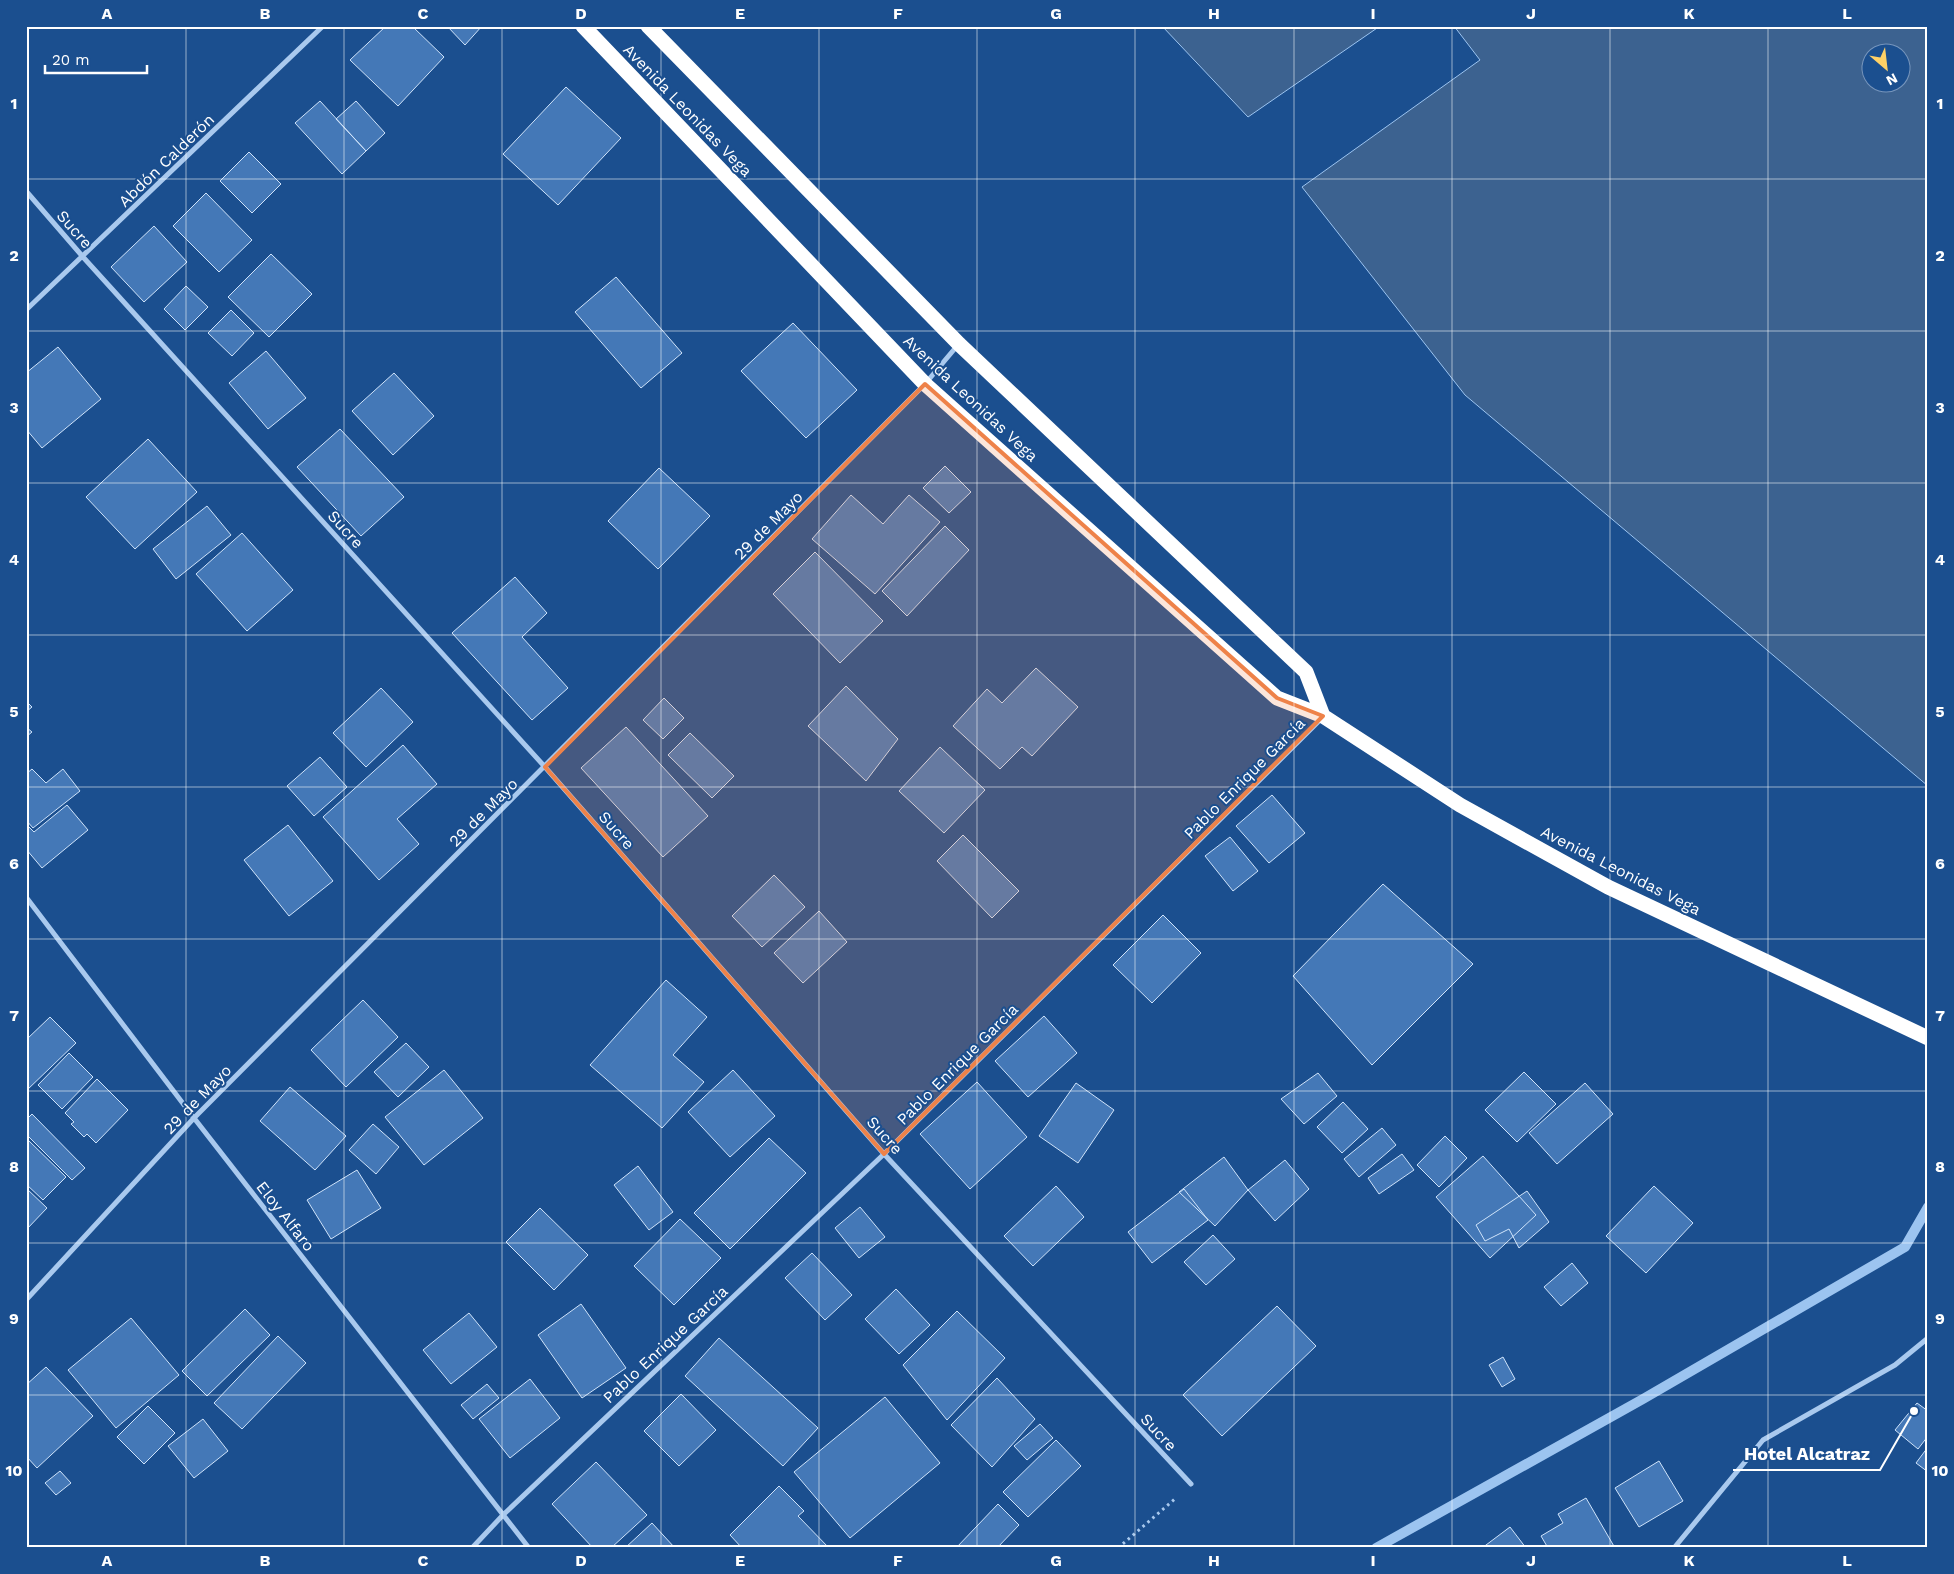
<svg xmlns="http://www.w3.org/2000/svg" width="1954" height="1574" font-family="'Work Sans',sans-serif">
<rect width="100%" height="100%" fill="#1b4f8f"/>
<path fill="#3c6290" stroke="#9cc4f0" fill-rule="evenodd" d="M 1162,26 L 1380,26 L 1248,117 Z
M 1454,26 L 1928,26 L 1928,786 L 1465,395 L 1302,187 L 1480,60 ZM 1872,52 L 1902,52 L 1902,82 L 1872,82 Z"/>
<g fill="none" stroke-linecap="round" stroke-linejoin="round">
<path stroke="#9cc4f0" stroke-width="10" d="M 1376,1548 L 1643,1399 L 1905,1247 L 1928,1207"/>
</g>
<path fill="#4478b7" stroke="#cfe3fa" d="M 386,26 L 412,26 L 444,57 L 398,106 L 350,60 Z
M 447,26 L 482,26 L 465,45 Z
M 566,87 L 621,138 L 558,205 L 503,154 Z
M 320,101 L 366,151 L 342,174 L 295,123 Z
M 356,101 L 385,133 L 366,151 L 336,119 Z
M 249,152 L 281,184 L 252,213 L 220,181 Z
M 206,193 L 252,240 L 219,272 L 173,226 Z
M 154,226 L 187,262 L 144,302 L 111,267 Z
M 271,254 L 312,294 L 269,337 L 228,297 Z
M 616,277 L 682,353 L 641,388 L 575,312 Z
M 186,286 L 208,307 L 185,330 L 164,309 Z
M 231,310 L 254,333 L 232,356 L 208,333 Z
M 793,323 L 857,390 L 806,438 L 741,371 Z
M 58,347 L 101,399 L 42,448 L 26,429 L 26,373 Z
M 266,351 L 306,398 L 268,429 L 229,383 Z
M 394,373 L 434,416 L 393,455 L 352,411 Z
M 340,429 L 404,497 L 361,536 L 297,467 Z
M 148,439 L 197,492 L 135,549 L 86,497 Z
M 945,466 L 971,492 L 949,513 L 923,488 Z
M 659,468 L 710,516 L 658,569 L 608,521 Z
M 851,495 L 883,524 L 909,495 L 940,522 L 875,594 L 812,539 Z
M 207,506 L 231,535 L 176,579 L 153,549 Z
M 945,526 L 969,550 L 907,616 L 882,591 Z
M 242,533 L 293,590 L 247,631 L 196,574 Z
M 815,552 L 883,621 L 840,663 L 773,594 Z
M 515,577 L 547,613 L 522,637 L 568,688 L 532,720 L 452,633 Z
M 1036,668 L 1078,707 L 1032,756 L 1022,747 L 1000,769 L 953,726 L 987,689 L 1002,703 Z
M 846,686 L 898,739 L 866,781 L 808,726 Z
M 381,688 L 413,722 L 366,767 L 333,733 Z
M 664,698 L 684,718 L 663,739 L 643,720 Z
M 26,701 L 32,707 L 26,712 Z
M 26,727 L 32,732 L 26,737 Z
M 626,727 L 708,816 L 663,857 L 581,768 Z
M 690,733 L 734,776 L 712,798 L 668,755 Z
M 403,745 L 437,784 L 397,819 L 419,844 L 379,880 L 323,817 Z
M 940,747 L 985,790 L 944,833 L 899,791 Z
M 320,757 L 347,787 L 314,816 L 287,786 Z
M 32,769 L 46,783 L 63,769 L 80,791 L 33,828 L 26,820 L 26,774 Z
M 1272,795 L 1305,833 L 1269,863 L 1236,826 Z
M 67,805 L 88,830 L 42,868 L 26,849 L 26,824 L 34,832 Z
M 288,825 L 333,881 L 289,916 L 244,860 Z
M 963,835 L 1019,891 L 992,918 L 937,861 Z
M 1230,837 L 1258,871 L 1233,891 L 1205,856 Z
M 774,875 L 805,907 L 762,947 L 732,916 Z
M 1383,884 L 1473,964 L 1372,1065 L 1293,976 Z
M 819,911 L 847,942 L 803,983 L 774,953 Z
M 1163,915 L 1201,953 L 1152,1003 L 1113,965 Z
M 666,980 L 707,1017 L 673,1055 L 704,1082 L 662,1128 L 590,1065 Z
M 363,1000 L 398,1037 L 346,1087 L 311,1050 Z
M 1044,1016 L 1077,1053 L 1028,1097 L 995,1061 Z
M 50,1017 L 76,1043 L 26,1091 L 26,1040 Z
M 406,1043 L 429,1067 L 398,1097 L 374,1072 Z
M 69,1053 L 93,1077 L 62,1109 L 38,1085 Z
M 444,1070 L 483,1118 L 424,1165 L 385,1117 Z
M 733,1070 L 775,1116 L 730,1157 L 688,1112 Z
M 1524,1072 L 1556,1104 L 1517,1142 L 1485,1110 Z
M 1318,1073 L 1337,1096 L 1304,1124 L 1281,1099 Z
M 97,1079 L 128,1110 L 96,1143 L 87,1134 L 84,1137 L 71,1124 L 74,1122 L 65,1113 Z
M 977,1082 L 1027,1137 L 970,1189 L 920,1134 Z
M 1076,1083 L 1114,1110 L 1078,1163 L 1039,1136 Z
M 1585,1083 L 1613,1114 L 1557,1164 L 1529,1133 Z
M 290,1087 L 346,1136 L 315,1170 L 260,1121 Z
M 1343,1102 L 1368,1129 L 1342,1153 L 1317,1127 Z
M 32,1114 L 85,1168 L 72,1180 L 26,1134 L 26,1120 Z
M 373,1124 L 399,1147 L 376,1174 L 349,1150 Z
M 1382,1128 L 1396,1145 L 1359,1177 L 1344,1159 Z
M 1445,1136 L 1467,1158 L 1439,1187 L 1417,1165 Z
M 26,1138 L 66,1177 L 43,1200 L 26,1184 Z
M 769,1138 L 806,1173 L 730,1249 L 694,1213 Z
M 1402,1154 L 1414,1170 L 1379,1194 L 1368,1178 Z
M 1483,1156 L 1536,1215 L 1490,1258 L 1436,1197 Z
M 1224,1157 L 1248,1190 L 1215,1226 L 1179,1192 Z
M 1285,1160 L 1309,1189 L 1275,1221 L 1248,1190 Z
M 638,1166 L 673,1212 L 649,1230 L 614,1185 Z
M 357,1170 L 381,1208 L 331,1239 L 307,1200 Z
M 1056,1186 L 1084,1217 L 1033,1266 L 1004,1236 Z
M 1654,1186 L 1693,1223 L 1646,1273 L 1606,1236 Z
M 26,1188 L 47,1208 L 26,1230 Z
M 1184,1189 L 1208,1220 L 1152,1263 L 1128,1232 Z
M 1527,1191 L 1549,1222 L 1519,1248 L 1509,1229 L 1485,1241 L 1476,1225 Z
M 860,1207 L 885,1237 L 859,1258 L 835,1228 Z
M 540,1208 L 588,1255 L 554,1290 L 506,1242 Z
M 680,1219 L 721,1258 L 674,1305 L 634,1266 Z
M 1213,1235 L 1235,1259 L 1206,1285 L 1184,1262 Z
M 812,1253 L 852,1295 L 825,1320 L 785,1278 Z
M 1572,1263 L 1588,1283 L 1561,1306 L 1544,1287 Z
M 896,1289 L 930,1325 L 899,1354 L 865,1319 Z
M 581,1304 L 626,1368 L 582,1398 L 538,1335 Z
M 1277,1306 L 1316,1346 L 1222,1436 L 1183,1395 Z
M 245,1309 L 270,1335 L 207,1396 L 182,1371 Z
M 957,1311 L 1005,1358 L 947,1420 L 903,1365 Z
M 469,1313 L 497,1347 L 451,1384 L 423,1350 Z
M 131,1318 L 179,1375 L 116,1428 L 68,1370 Z
M 278,1336 L 306,1363 L 242,1429 L 214,1403 Z
M 719,1338 L 818,1428 L 783,1466 L 685,1376 Z
M 1503,1357 L 1515,1379 L 1502,1387 L 1489,1365 Z
M 46,1367 L 93,1416 L 37,1468 L 26,1456 L 26,1385 Z
M 997,1378 L 1035,1419 L 992,1467 L 951,1425 Z
M 530,1379 L 560,1418 L 510,1458 L 479,1419 Z
M 487,1384 L 499,1398 L 473,1419 L 461,1405 Z
M 681,1394 L 716,1430 L 679,1466 L 644,1431 Z
M 885,1397 L 940,1463 L 850,1538 L 794,1472 Z
M 1917,1403 L 1928,1411 L 1928,1436 L 1918,1449 L 1895,1430 Z
M 148,1406 L 175,1433 L 144,1464 L 117,1437 Z
M 203,1419 L 228,1451 L 194,1478 L 168,1446 Z
M 1040,1424 L 1053,1438 L 1027,1460 L 1014,1446 Z
M 1056,1440 L 1081,1466 L 1028,1517 L 1003,1492 Z
M 1928,1447 L 1928,1472 L 1916,1463 Z
M 1659,1461 L 1683,1501 L 1639,1527 L 1615,1488 Z
M 596,1462 L 647,1515 L 611,1548 L 593,1548 L 552,1504 Z
M 60,1471 L 71,1483 L 56,1495 L 45,1483 Z
M 779,1486 L 804,1511 L 798,1516 L 829,1548 L 742,1548 L 730,1535 Z
M 1586,1498 L 1615,1548 L 1548,1548 L 1541,1536 L 1563,1523 L 1558,1514 Z
M 998,1504 L 1019,1525 L 997,1548 L 956,1548 Z
M 652,1523 L 675,1548 L 625,1548 Z
M 1510,1527 L 1526,1548 L 1482,1548 Z"/>
<g fill="none" stroke-linecap="round" stroke-linejoin="round">
<path stroke="#a9c9ee" stroke-width="3" stroke-dasharray="2.5 4" stroke-linecap="butt" d="M 1118,1548 L 1176,1498"/>
<path stroke="#a9c9ee" stroke-width="5" d="M 26,191 L 83,257 L 545,767 L 884,1154 L 1191,1484
M 26,310 L 323,26
M 26,897 L 194,1118 L 529,1548
M 26,1300 L 194,1118 L 925,384 L 957,346
M 472,1548 L 503,1515 L 884,1154 L 1321,719
M 1674,1548 L 1763,1440 L 1895,1365 L 1928,1338"/>
<path stroke="#fff" stroke-width="15" d="M 583,26 L 925,384 L 1277,698 L 1323,716 L 1460,805 L 1608,887 L 1928,1038
M 648,26 L 959,344 L 1306,672 L 1323,716"/>
</g>
<path fill="#ee8249" fill-opacity="0.2" stroke="#ee8249" stroke-width="4" stroke-linejoin="round" d="M 925,384 L 1277,698 L 1323,716 L 884,1154 L 545,767 Z"/>
<path fill="none" stroke="#fff" stroke-width="1" stroke-opacity="0.55" d="M 186,26 L 186,1548M 344,26 L 344,1548M 502,26 L 502,1548M 661,26 L 661,1548M 819,26 L 819,1548M 977,26 L 977,1548M 1135,26 L 1135,1548M 1294,26 L 1294,1548M 1452,26 L 1452,1548M 1610,26 L 1610,1548M 1768,26 L 1768,1548M 26,179 L 1928,179M 26,331 L 1928,331M 26,483 L 1928,483M 26,635 L 1928,635M 26,787 L 1928,787M 26,939 L 1928,939M 26,1091 L 1928,1091M 26,1243 L 1928,1243M 26,1395 L 1928,1395"/>
<g text-anchor="middle" stroke-width="4" stroke-linejoin="round" paint-order="stroke">
<g font-size="16" fill="#fff" stroke="#1b4f8f">
<text transform="translate(688 110) rotate(46)" y="6">Avenida Leonidas Vega</text>
<text transform="translate(166 160) rotate(-44)" y="6">Abdón Calderón</text>
<text transform="translate(75 229) rotate(49)" y="6">Sucre</text>
<text transform="translate(971 398) rotate(43)" y="6">Avenida Leonidas Vega</text>
<text transform="translate(768 525) rotate(-45)" y="6">29 de Mayo</text>
<text transform="translate(346 529) rotate(48)" y="6">Sucre</text>
<text transform="translate(1244 778) rotate(-45)" y="6">Pablo Enrique García</text>
<text transform="translate(483 812) rotate(-45)" y="6">29 de Mayo</text>
<text transform="translate(617 830) rotate(49)" y="6">Sucre</text>
<text transform="translate(1621 870) rotate(27)" y="6">Avenida Leonidas Vega</text>
<text transform="translate(957 1064) rotate(-45)" y="6">Pablo Enrique García</text>
<text transform="translate(197 1099) rotate(-46)" y="6">29 de Mayo</text>
<text transform="translate(885 1135) rotate(48)" y="6">Sucre</text>
<text transform="translate(286 1216) rotate(52)" y="6">Eloy Alfaro</text>
<text transform="translate(665 1344) rotate(-43)" y="6">Pablo Enrique García</text>
<text transform="translate(1159 1432) rotate(47)" y="6">Sucre</text>
</g>
</g>
<path fill="none" stroke="#fff" stroke-width="2" d="M1914 1411L1880 1470H1733"/>
<circle fill="#fff" stroke="#1b4f8f" stroke-width="2" cx="1914" cy="1411" r="5"/>
<g font-size="18" text-anchor="middle" font-weight="bold" fill="#fff" stroke="#1b4f8f" stroke-width="4" stroke-linejoin="round" paint-order="stroke">
<text x="1807" y="1460">Hotel Alcatraz</text>
</g>
<rect width="1954" height="1574" fill="none" stroke="#1b4f8f" stroke-width="55"/>
<g transform="translate(1886 68) rotate(152)"><circle r="24" fill="#1b4f8f" stroke="#7695bc"/>
<path d="M0-4L9 19L0 12L-9 19Z" fill="#ffd166"/>
<text y="-8" font-size="14" font-weight="bold" text-anchor="middle" fill="#ffffff">N</text>
</g>
<path d="M45 65v8h102v-8" fill="none" stroke="#ffffff" stroke-width="2.5"/>
<text x="52" y="65" font-size="15" fill="#ffffff" stroke="#1b4f8f" stroke-width="4" paint-order="stroke">20 m</text>
<rect x="28" y="28" width="1898" height="1518" fill="none" stroke="#fff" stroke-width="2"/>
<g font-size="16" text-anchor="middle" font-weight="bold" fill="#fff">
<text x="107" y="19">A</text>
<text x="265" y="19">B</text>
<text x="423" y="19">C</text>
<text x="581" y="19">D</text>
<text x="740" y="19">E</text>
<text x="898" y="19">F</text>
<text x="1056" y="19">G</text>
<text x="1214" y="19">H</text>
<text x="1373" y="19">I</text>
<text x="1531" y="19">J</text>
<text x="1689" y="19">K</text>
<text x="1847" y="19">L</text>
<text x="14" y="109">1</text>
<text x="1940" y="109">1</text>
<text x="14" y="261">2</text>
<text x="1940" y="261">2</text>
<text x="14" y="413">3</text>
<text x="1940" y="413">3</text>
<text x="14" y="565">4</text>
<text x="1940" y="565">4</text>
<text x="14" y="717">5</text>
<text x="1940" y="717">5</text>
<text x="14" y="869">6</text>
<text x="1940" y="869">6</text>
<text x="14" y="1021">7</text>
<text x="1940" y="1021">7</text>
<text x="14" y="1172">8</text>
<text x="1940" y="1172">8</text>
<text x="14" y="1324">9</text>
<text x="1940" y="1324">9</text>
<text x="14" y="1476">10</text>
<text x="1940" y="1476">10</text>
<text x="107" y="1566">A</text>
<text x="265" y="1566">B</text>
<text x="423" y="1566">C</text>
<text x="581" y="1566">D</text>
<text x="740" y="1566">E</text>
<text x="898" y="1566">F</text>
<text x="1056" y="1566">G</text>
<text x="1214" y="1566">H</text>
<text x="1373" y="1566">I</text>
<text x="1531" y="1566">J</text>
<text x="1689" y="1566">K</text>
<text x="1847" y="1566">L</text>
</g>
</svg>
